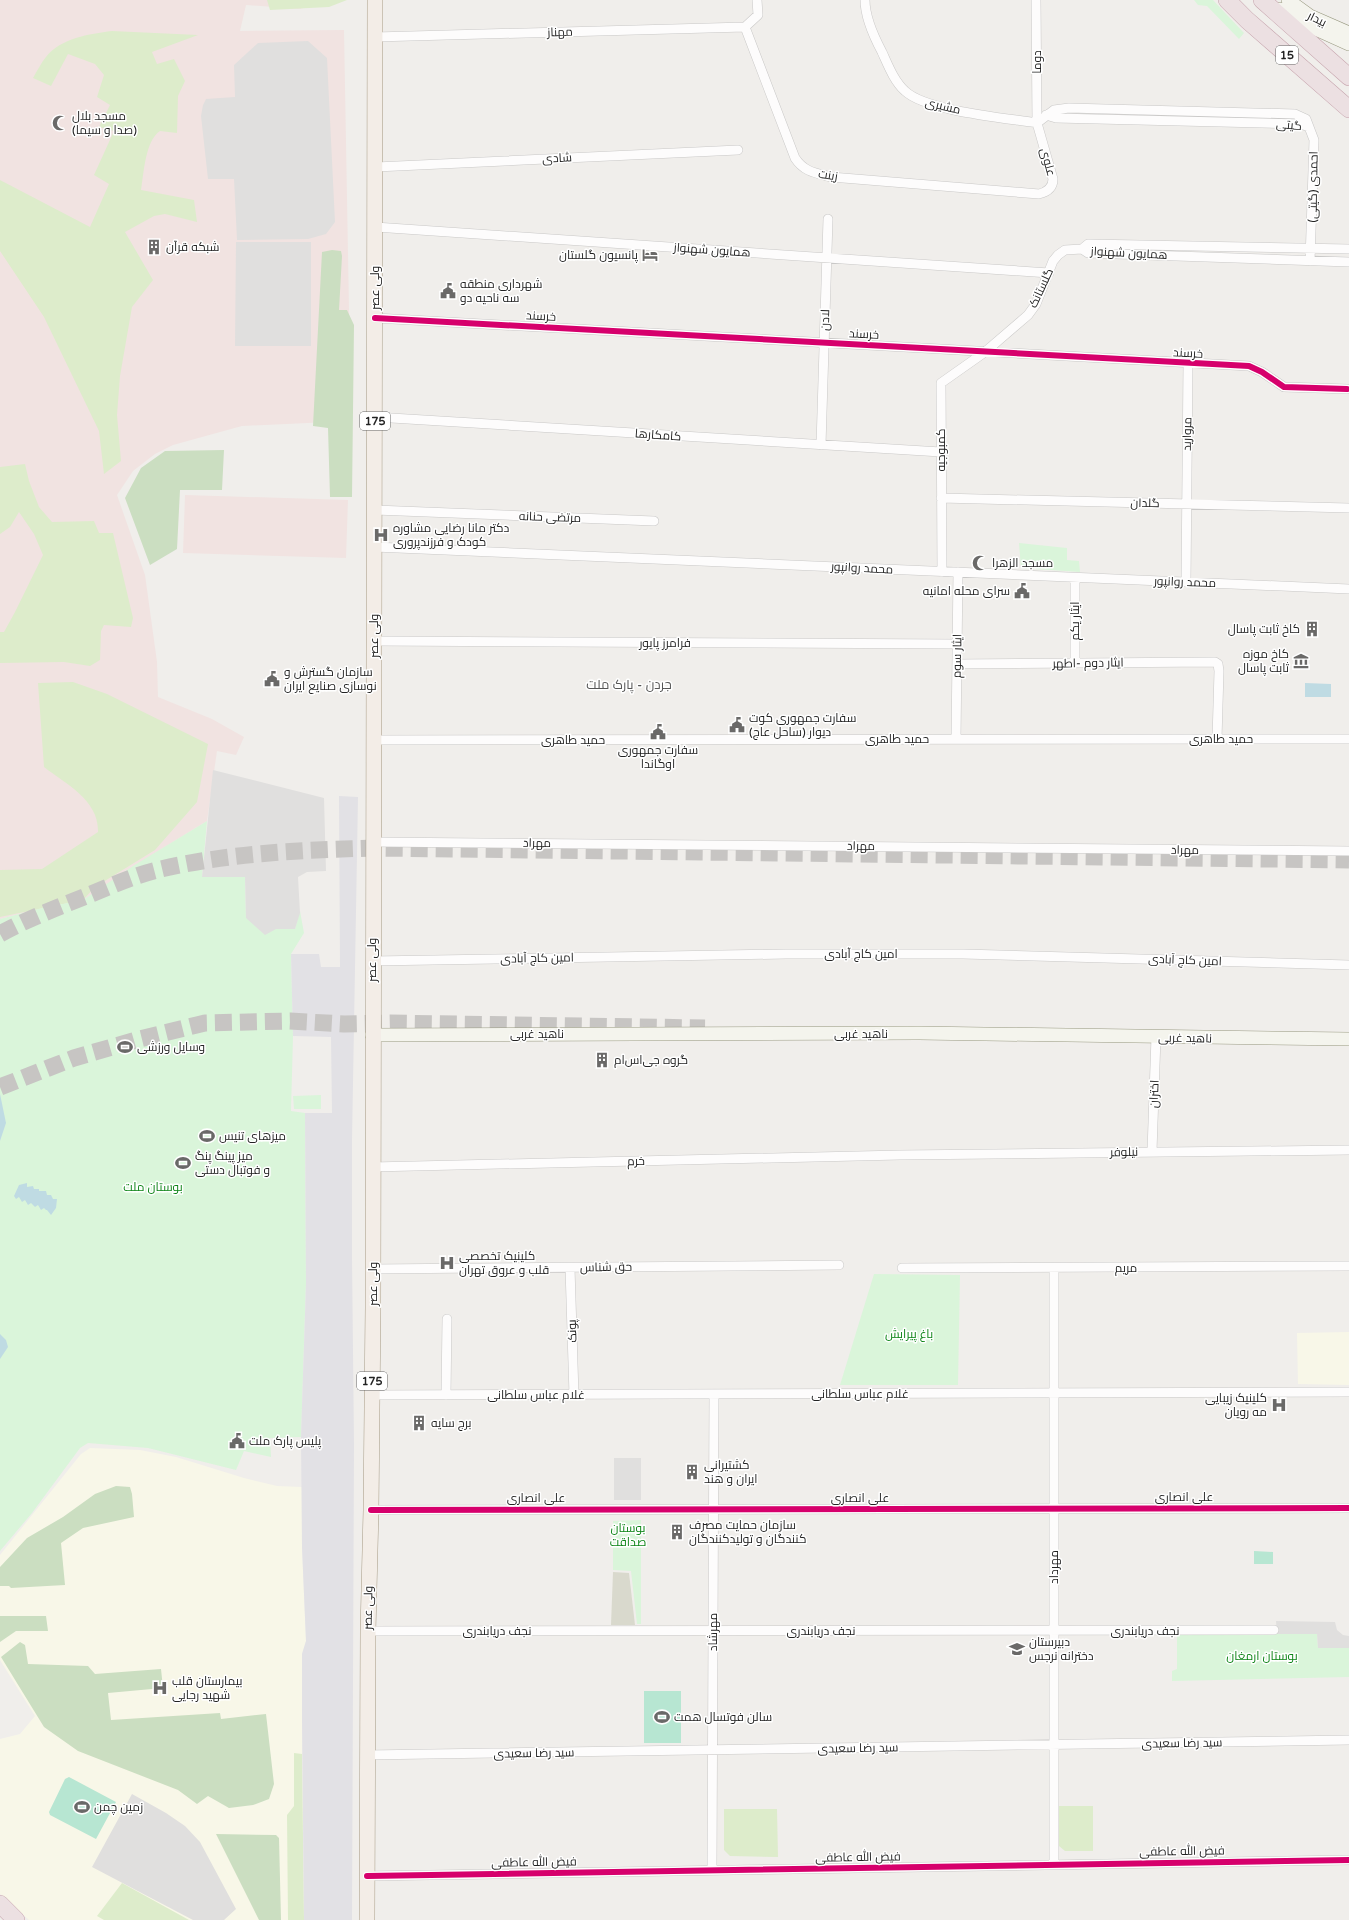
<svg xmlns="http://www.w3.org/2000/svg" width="1349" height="1920" font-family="'Varela Round',Cairo,sans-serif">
<rect width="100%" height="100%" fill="#f0eeeb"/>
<path fill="#f1e3e1" d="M 0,0 L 327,0 L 300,9 L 246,5 L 240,31 L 344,30 L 351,421 L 242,426 L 173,445 L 155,454 L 133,471 L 117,495 L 145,575 L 157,662 L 158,697 L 212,719 L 244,737 L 236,755 L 217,751 L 207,821 L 147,858 L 83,900 L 42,908 L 0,919 Z
M 185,495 L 348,500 L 346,558 L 183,553 Z"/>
<path fill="#f8f7e8" d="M 1349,1332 L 1349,1385 L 1298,1384 L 1297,1333 Z
M 90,1448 L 140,1450 L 176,1457 L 244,1478 L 277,1486 L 302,1487 L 302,1547 L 306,1641 L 302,1654 L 302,1719 L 304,1920 L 29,1920 L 0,1894 L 0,1739 L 20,1734 L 35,1716 L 0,1660 L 0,1555 L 81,1454 Z"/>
<path fill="#d9d9cd" d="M 613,1572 L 629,1573 L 635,1625 L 611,1625 Z"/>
<path fill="#ddeccb" d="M 267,0 L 347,0 L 329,7 L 270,10 Z
M 112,31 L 198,35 L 152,52 L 157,64 L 174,59 L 185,81 L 178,96 L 177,133 L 160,131 C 145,141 144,173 141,190 L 194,200 L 197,222 L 165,214 L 154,216 L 125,232 L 153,280 L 132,307 L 120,376 L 117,415 L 121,461 L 104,474 L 99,431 L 44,317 L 0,251 L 0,180 L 90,227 L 109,184 L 94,175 L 114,131 L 99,127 L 110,105 L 97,97 L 104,75 L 95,64 L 68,54 L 51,86 L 33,78 C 37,71 41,63 46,57 C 61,38 89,34 112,31 Z
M 25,464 L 29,481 L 39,507 L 52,522 L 94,521 L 99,533 L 113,533 L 133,618 L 131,627 L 104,625 L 101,631 L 100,660 L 90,666 L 64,662 L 0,663 L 0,632 L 4,632 L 15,612 L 43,555 L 34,534 L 19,512 L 10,527 L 0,534 L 0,467 Z
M 73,682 L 107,694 L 208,744 L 197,802 L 155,850 L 95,887 L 83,900 L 0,917 L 0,870 L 42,869 L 98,832 C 99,800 66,784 44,767 L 38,683 Z
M 294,1753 L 302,1754 L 304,1920 L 288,1920 L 287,1815 L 294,1806 Z
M 1058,1806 L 1093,1806 L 1093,1851 L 1065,1851 L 1059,1846 Z
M 724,1809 L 777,1809 L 778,1857 L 730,1856 L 724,1850 Z
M 122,1883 L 189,1920 L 104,1920 L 97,1916 Z"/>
<path fill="#cbdec1" d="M 332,250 L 341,251 L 342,256 L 339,310 L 347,310 L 354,325 L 352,497 L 330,497 L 328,428 L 313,426 L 322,252 Z
M 224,450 L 222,490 L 180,490 L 177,549 L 150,565 L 125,498 L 141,468 L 165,451 Z
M 116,1486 L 130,1487 L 132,1494 L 134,1517 L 83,1528 L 61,1543 L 65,1585 L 11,1588 L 9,1586 L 0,1586 L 0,1567 L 27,1538 L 63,1517 L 95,1494 Z
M 0,1616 L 46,1616 L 48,1631 L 16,1631 L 0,1642 Z
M 20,1642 L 25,1645 L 28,1664 L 88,1666 L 95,1674 L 161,1669 L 163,1688 L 108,1693 L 111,1720 L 220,1713 L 221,1719 L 266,1714 L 274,1784 L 269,1799 L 253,1805 L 229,1808 L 208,1796 L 197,1804 L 178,1790 L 78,1751 L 44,1727 L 1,1657 Z
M 216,1834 L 276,1835 L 279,1838 L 281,1920 L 259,1920 Z"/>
<path fill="#daf5da" d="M 1194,0 L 1213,0 L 1244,33 L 1239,39 L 1207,6 L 1198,5 Z
M 1019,543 L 1067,548 L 1067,560 L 1079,561 L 1080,572 L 1021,568 Z
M 207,821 L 202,877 L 245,877 L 246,918 L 276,929 L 295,929 L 300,911 L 304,933 L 291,954 L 293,1036 L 291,1111 L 305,1113 L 306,1283 L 301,1437 L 270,1438 L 271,1457 L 244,1451 L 236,1470 L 148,1448 L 88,1443 L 80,1448 L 32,1513 L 0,1551 L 0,919 L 42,908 L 83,900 L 133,866 Z
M 321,1095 L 321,1109 L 294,1109 L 293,1096 Z
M 874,1274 L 960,1275 L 958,1385 L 840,1385 Z
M 641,1520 L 641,1624 L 637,1624 L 631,1571 L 613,1570 L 613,1521 Z
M 1277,1632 L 1277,1634 L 1317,1634 L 1318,1648 L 1349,1648 L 1349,1677 L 1172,1681 L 1172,1671 L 1177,1669 L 1177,1634 Z"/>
<path fill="#b7e6d2" d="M 1254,1551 L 1273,1552 L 1273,1564 L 1254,1564 Z
M 644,1691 L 681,1691 L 681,1743 L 644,1743 Z
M 69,1777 L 116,1802 L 96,1839 L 50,1815 L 49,1812 L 65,1779 Z"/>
<path fill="#e0dfde" d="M 308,41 L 327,58 L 335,222 L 326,234 L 308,239 L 237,240 L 234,179 L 208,179 L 201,116 L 203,105 L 206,99 L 235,97 L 234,65 L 258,43 Z
M 236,242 L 311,242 L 311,346 L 235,346 Z
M 213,770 L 324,798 L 326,871 L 307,872 L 298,877 L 300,913 L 295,929 L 276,929 L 265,935 L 246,918 L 245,877 L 202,877 Z
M 641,1458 L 641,1500 L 614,1500 L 614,1458 Z
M 1276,1621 L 1335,1622 L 1337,1630 L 1343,1635 L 1349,1636 L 1349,1648 L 1318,1648 L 1317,1634 L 1277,1634 Z
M 132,1794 L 166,1813 L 185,1826 L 200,1842 L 236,1909 L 224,1920 L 193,1920 L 92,1867 Z"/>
<path fill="#e2e1e5" d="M 339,796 L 358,797 L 352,1140 L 352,1258 L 354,1445 L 352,1920 L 304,1920 L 302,1719 L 302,1654 L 306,1641 L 302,1547 L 301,1437 L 306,1283 L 305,1113 L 332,1113 L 331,1037 L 293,1036 L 291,954 L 319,954 L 321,967 L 340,967 Z"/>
<path fill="#bfdbe3" d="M 1305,683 L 1331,684 L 1331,697 L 1305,697 Z
M 0,1094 L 6,1123 L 0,1141 Z
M 27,1183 L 27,1187 L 33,1186 L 34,1189 L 39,1189 L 39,1191 L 46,1191 L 47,1195 L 51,1195 L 53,1199 L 57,1199 L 56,1208 L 51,1215 L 47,1210 L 46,1210 L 44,1208 L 41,1210 L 38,1205 L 35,1207 L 31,1203 L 28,1205 L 25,1200 L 22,1202 L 19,1197 L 16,1199 L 14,1196 L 19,1185 Z
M 0,1334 L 6,1340 L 8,1347 L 0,1359 Z"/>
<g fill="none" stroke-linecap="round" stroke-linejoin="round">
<path stroke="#c7c5c3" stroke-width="17" stroke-dasharray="17 8" stroke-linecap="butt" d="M 0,934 C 29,918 59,907 89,895 C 111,886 133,876 157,870 C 227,853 302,850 374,848 L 1349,860
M 0,1087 L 74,1058 L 136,1040 L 205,1023 L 290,1021 L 344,1024 L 390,1023 L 705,1028"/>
<defs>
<path id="street" d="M 757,0 L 758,15 L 745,27 L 795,158 C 804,172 816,173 831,177 L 1039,194 C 1047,192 1053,188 1053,179 L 1037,123 L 1036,0
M 865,0 C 865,17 874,37 882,52 C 888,65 894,81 905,91 C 926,111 1006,118 1037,123
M 375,37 L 745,27
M 1046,115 L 1056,118 L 1301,124 L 1309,127
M 1037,123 L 1054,110 L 1069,108 L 1295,114 L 1306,119 L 1314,140 L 1310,261
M 376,167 L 738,150
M 375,227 L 1049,273
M 1082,249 L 1088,244 L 1349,249
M 1082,249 L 1088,253 L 1349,262
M 375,318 L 1249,366 L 1262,372 L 1284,387 L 1347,389
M 375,417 L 941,452
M 821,445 L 828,219
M 941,498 L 1349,508
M 375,510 L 654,521
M 374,547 L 1349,589
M 942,572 L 941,383 L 985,352 L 1028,315 L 1036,304 L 1053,261 L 1058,255 L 1065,250 L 1082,249
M 1186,582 L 1188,364
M 374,641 L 957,644
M 1075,663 L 1075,579
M 957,664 L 1215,662 L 1218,664 L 1219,671 L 1217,739
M 956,739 L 958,572
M 373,740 L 1349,739
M 373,842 L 1349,851
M 373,961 L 786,954 L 963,954 L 1349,965
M 1152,1151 L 1156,1037
M 372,1167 L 900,1155 L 1349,1150
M 570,1268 L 574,1395
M 902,1268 L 1349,1266
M 373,1269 L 839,1265
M 372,1395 L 1349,1392
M 446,1395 L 447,1319
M 371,1510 L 1349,1508
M 368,1631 L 1274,1630
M 367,1755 L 1349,1740
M 1054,1864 L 1054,1269
M 712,1870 L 714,1394
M 367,1876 L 1349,1860"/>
<path id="secondary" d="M 1288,0 L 1310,16 L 1349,33
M 1280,9 L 1307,25 L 1349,44
M 372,1035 L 919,1033 L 1349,1039"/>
<path id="primary" d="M 367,1920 L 368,1631 L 371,1510 L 373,1307 L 375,0"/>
<path id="highway" d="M 1227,0 L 1247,20 L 1349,109
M 1262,0 L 1349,77
M 0,1904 L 16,1920"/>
</defs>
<use href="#street" stroke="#c9c8c7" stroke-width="10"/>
<use href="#secondary" stroke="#999a82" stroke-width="14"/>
<use href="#primary" stroke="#a79c86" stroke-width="16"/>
<use href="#highway" stroke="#c5a2ac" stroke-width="18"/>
<use href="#street" stroke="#fdfcfc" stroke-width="9"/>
<use href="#secondary" stroke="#f4f4ed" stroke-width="13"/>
<use href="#primary" stroke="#f3ede7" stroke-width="15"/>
<use href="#highway" stroke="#ece0e2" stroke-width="17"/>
<defs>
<path id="cycleway" d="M 375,318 L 1249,366 L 1262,372 L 1284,387 L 1347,389
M 371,1510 L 1349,1508
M 367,1876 L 1349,1860"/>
</defs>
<use href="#cycleway" stroke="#fff" stroke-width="8"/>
<use href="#cycleway" stroke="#d6006c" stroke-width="6"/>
</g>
<defs>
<symbol id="mosque-bare" viewBox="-9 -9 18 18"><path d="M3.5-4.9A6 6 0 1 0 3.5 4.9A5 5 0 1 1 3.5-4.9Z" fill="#6a6968" stroke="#fff" stroke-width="2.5" paint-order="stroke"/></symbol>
<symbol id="building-bare" viewBox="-9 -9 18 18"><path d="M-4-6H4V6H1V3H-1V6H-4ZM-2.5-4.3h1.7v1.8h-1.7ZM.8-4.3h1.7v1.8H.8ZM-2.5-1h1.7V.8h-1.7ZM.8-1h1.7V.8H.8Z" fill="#6a6968" stroke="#fff" stroke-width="2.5" paint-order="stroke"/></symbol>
<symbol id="hotel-bare" viewBox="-9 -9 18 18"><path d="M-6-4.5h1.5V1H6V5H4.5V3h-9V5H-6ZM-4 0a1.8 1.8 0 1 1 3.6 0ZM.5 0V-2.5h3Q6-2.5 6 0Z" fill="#6a6968" stroke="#fff" stroke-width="2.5" paint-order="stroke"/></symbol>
<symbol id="civic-bare" viewBox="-9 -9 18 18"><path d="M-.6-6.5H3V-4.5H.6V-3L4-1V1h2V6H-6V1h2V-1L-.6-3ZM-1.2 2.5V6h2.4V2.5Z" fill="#6a6968" stroke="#fff" stroke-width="2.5" paint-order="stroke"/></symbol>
<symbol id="hospital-bare" viewBox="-9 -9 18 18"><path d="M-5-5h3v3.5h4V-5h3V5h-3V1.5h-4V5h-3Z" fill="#6a6968" stroke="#fff" stroke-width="2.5" paint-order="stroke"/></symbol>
<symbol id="museum-bare" viewBox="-9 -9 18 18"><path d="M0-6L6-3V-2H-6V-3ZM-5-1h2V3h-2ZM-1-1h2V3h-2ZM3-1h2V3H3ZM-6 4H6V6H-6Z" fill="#6a6968" stroke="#fff" stroke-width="2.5" paint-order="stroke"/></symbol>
<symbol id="stadium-bare" viewBox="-9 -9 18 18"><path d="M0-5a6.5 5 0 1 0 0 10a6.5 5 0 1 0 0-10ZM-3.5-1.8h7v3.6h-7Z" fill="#6a6968" stroke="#fff" stroke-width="2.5" paint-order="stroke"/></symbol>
<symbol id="school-bare" viewBox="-9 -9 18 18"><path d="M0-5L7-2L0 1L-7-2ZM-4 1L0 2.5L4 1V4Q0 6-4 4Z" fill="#6a6968" stroke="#fff" stroke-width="2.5" paint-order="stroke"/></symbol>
</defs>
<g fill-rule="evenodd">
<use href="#mosque-bare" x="49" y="112" width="22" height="22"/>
<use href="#building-bare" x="143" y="236" width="22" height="22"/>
<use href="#hotel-bare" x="639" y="244" width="22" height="22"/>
<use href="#civic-bare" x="437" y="280" width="22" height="22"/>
<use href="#hospital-bare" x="370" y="524" width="22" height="22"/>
<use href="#mosque-bare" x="969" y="552" width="22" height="22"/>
<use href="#civic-bare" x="1011" y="580" width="22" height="22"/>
<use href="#building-bare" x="1301" y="618" width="22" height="22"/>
<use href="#museum-bare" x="1290" y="650" width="22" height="22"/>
<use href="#civic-bare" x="261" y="668" width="22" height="22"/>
<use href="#civic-bare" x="726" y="714" width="22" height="22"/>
<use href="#civic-bare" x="647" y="721" width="22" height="22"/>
<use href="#stadium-bare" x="114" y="1036" width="22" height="22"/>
<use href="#building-bare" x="591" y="1049" width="22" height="22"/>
<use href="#stadium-bare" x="196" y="1125" width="22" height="22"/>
<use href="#stadium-bare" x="172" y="1152" width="22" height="22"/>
<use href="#hospital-bare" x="436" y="1252" width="22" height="22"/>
<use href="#hospital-bare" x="1268" y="1394" width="22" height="22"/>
<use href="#building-bare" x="408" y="1412" width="22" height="22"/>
<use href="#civic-bare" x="226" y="1430" width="22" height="22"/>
<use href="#building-bare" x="681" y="1461" width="22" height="22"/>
<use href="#building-bare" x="666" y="1521" width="22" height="22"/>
<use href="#school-bare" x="1006" y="1638" width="22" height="22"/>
<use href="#hospital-bare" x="149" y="1677" width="22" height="22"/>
<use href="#stadium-bare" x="651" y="1706" width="22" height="22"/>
<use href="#stadium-bare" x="71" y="1796" width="22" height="22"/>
</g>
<g text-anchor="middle" stroke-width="3" stroke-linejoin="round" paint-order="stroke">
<g fill="#fff" stroke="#646464" stroke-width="1">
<rect x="1276" y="46" width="22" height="18" rx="3"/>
<rect x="360" y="412" width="30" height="18" rx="3"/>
<rect x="357" y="1372" width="30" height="18" rx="3"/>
</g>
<g font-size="11" font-weight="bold" fill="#222">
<text x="1287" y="59">15</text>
<text x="375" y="425">175</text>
<text x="372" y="1385">175</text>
</g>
<g font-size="12" fill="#222" stroke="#fff">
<text transform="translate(1317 19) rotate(26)" y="4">بیدار</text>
<text transform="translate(560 32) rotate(-2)" y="4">مهناز</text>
<text transform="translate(1037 62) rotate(-90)" y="4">دوما</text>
<text transform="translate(943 106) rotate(13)" y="4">مشیری</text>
<text transform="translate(1289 125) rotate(5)" y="4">گیتی</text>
<text transform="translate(557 158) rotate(-3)" y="4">شادی</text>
<text transform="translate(1048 162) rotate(75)" y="4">علوی</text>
<text transform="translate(828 175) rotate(9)" y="4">زینت</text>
<text transform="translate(1313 187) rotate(-89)" y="4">احمدی (گیتی)</text>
<text transform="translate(712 250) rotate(4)" y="4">همایون شهنواز</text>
<text transform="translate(1129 253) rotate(3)" y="4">همایون شهنواز</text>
<text transform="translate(375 288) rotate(-90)" y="4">ولی عصر</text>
<text transform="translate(1041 288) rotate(-65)" y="4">گلستانک</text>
<text transform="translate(541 316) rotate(3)" y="4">خرسند</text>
<text transform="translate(825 320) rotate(-88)" y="4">لادن</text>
<text transform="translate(864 334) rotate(3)" y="4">خرسند</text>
<text transform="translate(1188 353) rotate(3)" y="4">خرسند</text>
<text transform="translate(1187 434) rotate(-89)" y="4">مروارید</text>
<text transform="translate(658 435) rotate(4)" y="4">کامکارها</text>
<text transform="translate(941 450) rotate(-90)" y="4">کمبوجیه</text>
<text transform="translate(1145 503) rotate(1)" y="4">گلدان</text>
<text transform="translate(550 517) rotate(2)" y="4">مرتضی حنانه</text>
<text transform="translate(862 568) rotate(3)" y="4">محمد روانپور</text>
<text transform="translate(1185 582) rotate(2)" y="4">محمد روانپور</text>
<text transform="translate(1075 621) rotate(-90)" y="4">ایثار یکم</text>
<text transform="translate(374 636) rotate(-90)" y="4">ولی عصر</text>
<text x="665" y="647">فرامرز پایور</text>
<text transform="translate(957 656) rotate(-89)" y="4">ایثار سوم</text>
<text transform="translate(1088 663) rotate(-1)" y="4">ایثار دوم -اطهر</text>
<text x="897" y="743">حمید طاهری</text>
<text x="1221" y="743">حمید طاهری</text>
<text x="573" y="744">حمید طاهری</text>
<text transform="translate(537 843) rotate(1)" y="4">مهراد</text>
<text transform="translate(861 846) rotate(1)" y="4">مهراد</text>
<text transform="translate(1185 850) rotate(1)" y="4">مهراد</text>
<text x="861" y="958">امین کاج آبادی</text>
<text transform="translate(537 958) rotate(-1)" y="4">امین کاج آبادی</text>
<text transform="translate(372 960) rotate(-90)" y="4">ولی عصر</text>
<text transform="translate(1185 960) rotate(2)" y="4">امین کاج آبادی</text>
<text x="537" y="1038">ناهید غربی</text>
<text x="861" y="1038">ناهید غربی</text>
<text transform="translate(1185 1038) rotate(1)" y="4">ناهید غربی</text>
<text transform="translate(1154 1094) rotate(-88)" y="4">اختران</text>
<text transform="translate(1124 1152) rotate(-1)" y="4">نیلوفر</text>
<text transform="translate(636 1161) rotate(-1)" y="4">خرم</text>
<text transform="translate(606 1267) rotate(-1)" y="4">حق شناس</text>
<text x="1126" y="1272">مریم</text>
<text transform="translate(373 1284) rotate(-90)" y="4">ولی عصر</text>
<text transform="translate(572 1331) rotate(-92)" y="4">پونک</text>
<text x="860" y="1398">غلام عباس سلطانی</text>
<text x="536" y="1399">غلام عباس سلطانی</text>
<text x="1184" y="1501">علی انصاری</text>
<text x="536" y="1502">علی انصاری</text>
<text x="860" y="1502">علی انصاری</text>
<text transform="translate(1054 1567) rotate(-90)" y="4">مهرداد</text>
<text transform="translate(368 1608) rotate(-89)" y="4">ولی عصر</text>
<text x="497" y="1635">نجف دریابندری</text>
<text x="821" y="1635">نجف دریابندری</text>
<text x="1145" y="1635">نجف دریابندری</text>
<text transform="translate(713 1632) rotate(-90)" y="4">مهرشاد</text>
<text transform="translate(1182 1743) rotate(-1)" y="4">سید رضا سعیدی</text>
<text transform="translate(858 1748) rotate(-1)" y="4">سید رضا سعیدی</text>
<text transform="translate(534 1753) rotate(-1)" y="4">سید رضا سعیدی</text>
<text transform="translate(1182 1851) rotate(-1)" y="4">فیض الله عاطفی</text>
<text transform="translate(858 1857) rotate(-1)" y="4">فیض الله عاطفی</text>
<text transform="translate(534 1862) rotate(-1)" y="4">فیض الله عاطفی</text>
</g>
<g font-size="12" fill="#222" stroke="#fff" text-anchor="start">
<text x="72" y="120">مسجد بلال<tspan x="72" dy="14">(صدا و سیما)</tspan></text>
<text x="166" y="251">شبکه قرآن</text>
<text x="638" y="259" text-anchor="end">پانسیون گلستان</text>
<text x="460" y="288">شهرداری منطقه<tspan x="460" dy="14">سه ناحیه دو</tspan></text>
<text x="393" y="532">دکتر مانا رضایی مشاوره<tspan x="393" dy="14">کودک و فرزندپروری</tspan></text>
<text x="992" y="567">مسجد الزهرا</text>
<text x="1010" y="595" text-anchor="end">سرای محله امانیه</text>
<text x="1300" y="633" text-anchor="end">کاخ ثابت پاسال</text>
<text x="1289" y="658" text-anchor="end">کاخ موزه<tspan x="1289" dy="14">ثابت پاسال</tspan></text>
<text x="284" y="676">سازمان گسترش و<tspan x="284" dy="14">نوسازی صنایع ایران</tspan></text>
<text x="749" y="722">سفارت جمهوری کوت<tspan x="749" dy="14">دیوار (ساحل عاج)</tspan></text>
<text x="658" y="754" text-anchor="middle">سفارت جمهوری<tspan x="658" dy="14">اوگاندا</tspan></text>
<text x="137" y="1051">وسایل ورزشی</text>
<text x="614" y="1064">گروه جی‌اس‌ام</text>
<text x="219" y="1140">میزهای تنیس</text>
<text x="195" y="1160">میز پینگ پنگ<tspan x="195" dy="14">و فوتبال دستی</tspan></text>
<text x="459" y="1260">کلینیک تخصصی<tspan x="459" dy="14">قلب و عروق تهران</tspan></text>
<text x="1267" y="1402" text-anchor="end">کلینیک زیبایی<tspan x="1267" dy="14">مه رویان</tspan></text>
<text x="431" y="1427">برج سایه</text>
<text x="249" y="1445">پلیس پارک ملت</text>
<text x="704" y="1469">کشتیرانی<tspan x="704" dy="14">ایران و هند</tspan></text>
<text x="689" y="1529">سازمان حمایت مصرف<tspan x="689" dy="14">کنندگان و تولیدکنندگان</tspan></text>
<text x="1029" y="1646">دبیرستان<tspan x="1029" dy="14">دخترانه نرجس</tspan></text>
<text x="172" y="1685">بیمارستان قلب<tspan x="172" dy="14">شهید رجایی</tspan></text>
<text x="674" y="1721">سالن فوتسال همت</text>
<text x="94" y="1811">زمین چمن</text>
</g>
<g font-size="12" fill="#0c8416" stroke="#fff">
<text x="153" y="1191">بوستان ملت</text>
<text x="909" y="1338">باغ پیرایش</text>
<text x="628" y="1532">بوستان<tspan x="628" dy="14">صداقت</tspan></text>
<text x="1262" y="1660">بوستان ارمغان</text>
</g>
<g font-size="13" fill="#555" stroke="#fff">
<text x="629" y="689">جردن - پارک ملت</text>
</g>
</g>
</svg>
